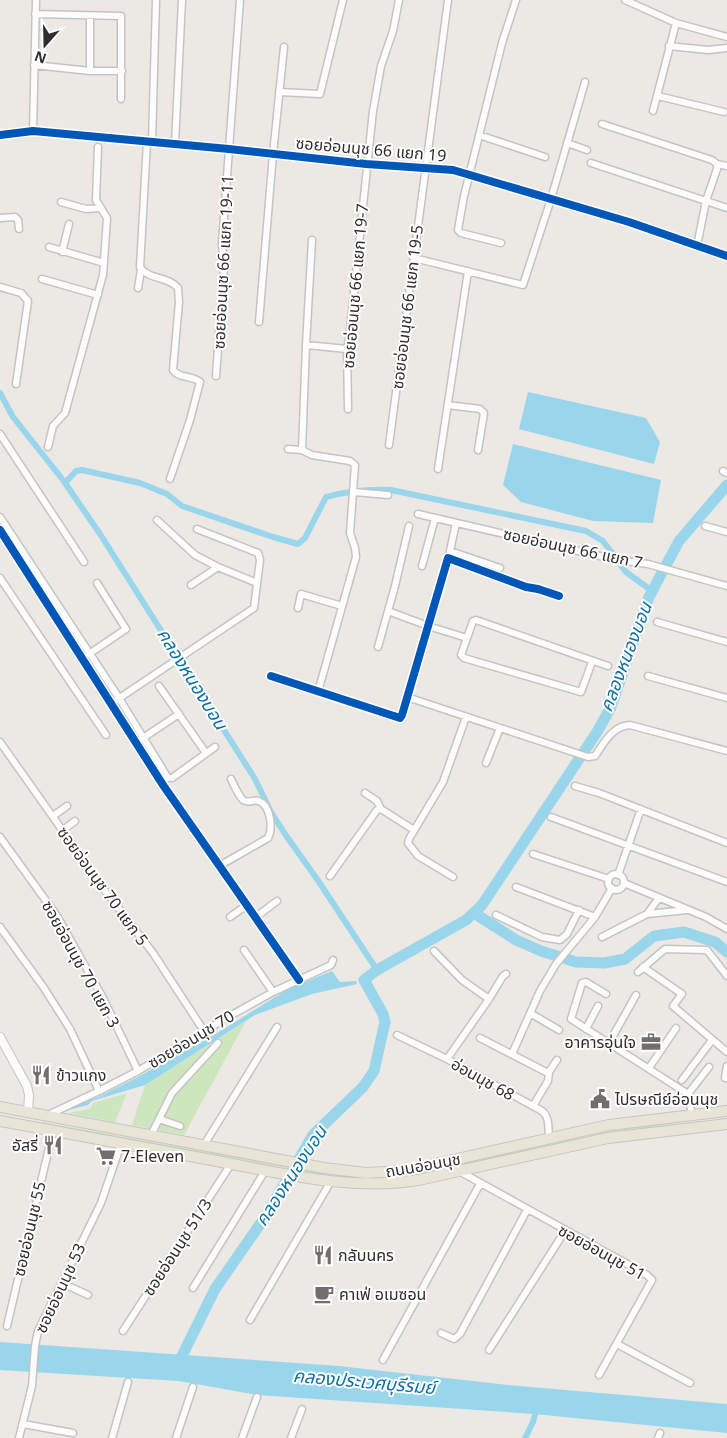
<svg xmlns="http://www.w3.org/2000/svg" width="727" height="1438" font-family="'Noto Sans','Noto Sans Thai',sans-serif">
<rect width="100%" height="100%" fill="#ece8e4"/>
<path fill="#cee6be" d="M 246,1021 L 184,1135 L 132,1125 L 145,1085 Z
M 127,1093 L 115,1122 L 68,1113 L 90,1109 L 93,1103 Z
M 727,1119 L 727,1121 L 614,1131 L 454,1167 L 407,1176 L 387,1177 L 320,1174 L 102,1136 L 83,1130 L 41,1124 L 42,1122 L 321,1172 L 415,1173 L 606,1131 L 641,1126 L 691,1123 Z"/>
<path fill="#99d6ec" d="M 528,392 L 646,418 L 660,442 L 654,464 L 519,429 Z
M 513,444 L 661,480 L 653,523 L 593,521 L 521,502 L 503,485 Z
M 332,971 L 340,982 L 356,981 L 357,984 L 312,994 L 255,1015 L 145,1085 L 92,1101 L 88,1105 L 69,1110 L 68,1108 L 98,1097 L 136,1078 L 219,1032 L 288,989 Z
M 0,1342 L 339,1366 L 508,1385 L 727,1404 L 727,1433 L 534,1414 L 257,1395 L 179,1381 L 0,1370 Z"/>
<g fill="none" stroke-linecap="round" stroke-linejoin="round">
<path stroke="#99d6ec" stroke-width="6" d="M 0,393 L 13,417 L 63,480 L 100,534 L 255,779 L 271,812 L 285,834 L 319,882 L 377,970
M 65,483 L 76,471 L 82,470 L 140,483 L 167,494 L 182,506 L 273,537 L 298,544 L 305,538 L 326,497 C 348,491 368,489 391,490 L 586,531 L 603,541 L 626,572 L 652,591
M 525,1438 L 533,1422 L 537,1407"/>
<path stroke="#99d6ec" stroke-width="11" d="M 474,913 L 516,940 L 541,951 L 576,962 L 604,963 L 625,959 L 654,936 L 684,932 L 715,942 L 727,952
M 178,1364 L 215,1289 L 265,1217 L 313,1135 L 363,1087 L 374,1071 L 385,1022 L 383,1014 L 364,980 L 377,970 L 466,920 L 482,905 L 597,732 L 611,707 L 649,597 L 679,541 L 727,485"/>
<defs>
<path id="minor" d="M 625,0 L 676,23 L 727,37
M 35,14 L 121,16 L 121,99
M 669,46 L 708,50 L 727,48
M 34,65 L 90,71 L 90,16
M 90,71 L 122,71
M 279,92 L 320,94 L 343,0
M 658,96 L 724,112
M 653,111 L 676,23
M 602,124 L 712,160 L 717,164 L 717,169 L 706,201 L 697,246
M 33,131 L 36,0
M 0,135 L 33,131 L 229,149 L 366,164 L 453,170 L 629,222 L 727,256
M 479,135 L 545,157
M 147,142 L 140,267 C 148,280 169,276 178,288 L 179,302 L 173,370 C 179,379 192,375 200,382 L 190,420 L 170,479
M 152,142 L 156,0
M 567,143 L 587,150
M 175,144 L 182,0
M 591,163 L 727,208
M 717,164 L 727,166
M 61,202 L 86,209 L 101,208
M 0,218 L 15,217 L 18,220 L 19,229
M 501,243 L 461,233 L 458,230 L 459,224 L 464,196 L 502,43 L 516,0
M 49,247 L 104,263
M 62,252 L 69,224
M 414,258 L 523,285 L 551,199 L 585,82
M 42,279 L 98,295
M 0,287 L 21,293 L 28,301 L 16,384
M 138,288 L 141,270
M 259,322 L 273,154 L 284,47
M 306,345 L 347,349
M 216,376 L 224,267 L 222,244 L 240,0
M 448,405 L 480,409 L 484,413 L 478,450
M 348,409 L 347,349 L 349,339 L 373,111 L 381,66 L 393,31 L 399,0
M 0,434 L 84,562
M 389,445 L 448,0
M 48,447 L 53,426 L 65,413 L 103,275 L 107,218 L 96,200 L 98,147
M 288,449 L 302,450 L 312,455 L 350,461 L 355,465 L 350,533 L 355,548 L 356,557 L 318,692
M 302,450 L 306,345 L 312,240
M 438,469 L 468,271
M 723,471 L 727,473
M 354,492 L 388,495
M 418,514 L 617,560 L 648,564 L 727,586
M 0,517 L 119,698 L 168,778
M 157,520 L 195,555 L 218,567
M 456,523 L 450,551 L 500,568
M 705,526 L 727,532
M 0,530 L 163,785 L 299,980
M 422,566 L 435,518
M 0,578 L 106,735
M 191,585 L 218,567 L 257,583
M 298,608 L 301,594 L 342,606
M 388,611 L 428,626 L 467,638
M 657,622 L 727,642
M 378,647 L 395,586 L 409,526
M 89,654 L 126,629 L 97,583
M 592,662 L 581,692 L 464,658 L 461,655 L 473,621 L 476,620 L 608,666
M 271,676 L 400,718 L 402,715 L 448,558 L 526,587 L 538,589 L 559,596
M 648,676 L 727,698
M 159,686 L 206,753
M 407,697 L 588,757 L 595,756 C 604,743 612,726 630,725 L 727,751
M 115,701 L 254,608 L 260,560 L 258,553 L 197,529
M 143,738 L 179,714
M 0,742 L 106,892 L 153,953 L 204,1031
M 486,763 L 500,728
M 172,778 L 215,747
M 575,786 L 599,793 L 727,843
M 365,793 L 377,801 L 381,809
M 53,816 L 67,806
M 551,817 L 727,882
M 63,830 L 75,821
M 0,837 L 57,916 L 103,998 L 138,1071
M 533,854 L 609,879
M 219,866 L 268,838 C 273,829 271,806 259,801 C 254,799 248,804 243,800 C 238,795 234,785 231,779
M608 882a8 8 0 1 1 16 0a8 8 0 1 1-16 0Z
M 618,875 L 641,809
M 330,876 L 377,810 L 381,809 L 414,830
M 453,877 L 418,856 L 408,843 L 409,839 L 443,782 L 466,717
M 624,883 L 706,917 L 727,929
M 516,887 L 595,917
M 647,914 L 687,910
M 496,915 L 542,937 L 560,940 L 567,934 L 579,910
M 230,917 L 247,905
M 256,917 L 277,901
M 0,927 L 44,988 L 70,1029 L 99,1091
M 602,937 L 647,914 L 659,898
M 244,950 L 273,992
M 434,951 L 462,980 L 489,999
M 643,967 L 682,994 L 673,1006 L 727,1052
M 638,972 L 665,949 L 707,950 L 727,976
M 606,994 L 586,982 L 582,983 L 571,1019 L 688,1094 L 692,1115
M 530,1013 L 559,1030
M 586,1029 L 598,1006
M 397,1035 L 447,1059 L 542,1111 C 550,1117 548,1129 549,1138
M 480,1038 L 546,1072 L 549,1072 L 557,1060
M 609,1043 L 636,995
M 512,1054 L 540,991 L 556,964 L 595,917 L 612,888
M 447,1059 L 489,999 L 503,976 L 506,974
M 727,1066 L 725,1078 L 727,1078
M 649,1068 L 676,1028
M 682,1080 L 712,1040
M 688,1094 L 709,1067
M 533,1106 L 548,1081 L 549,1072
M 48,1115 L 99,1091 L 138,1071 L 228,1017 L 273,992 L 331,965 L 333,960
M 159,1119 L 180,1126
M 151,1135 L 172,1093 L 218,1043
M 204,1145 L 277,1027
M 459,1171 L 647,1275 L 652,1280 L 599,1375
M 62,1283 L 88,1295
M 193,1288 L 265,1171
M 250,1320 L 331,1181
M 7,1326 L 53,1131
M 123,1331 L 231,1164
M 441,1333 L 454,1339 L 460,1334 L 527,1210
M 617,1344 L 690,1383
M 489,1350 L 565,1231
M 383,1360 L 480,1184
M 23,1424 L 73,1433
M 19,1438 L 32,1386 L 35,1346 L 38,1331 L 101,1203 L 121,1144
M 112,1438 L 128,1382
M 176,1438 L 193,1387
M 242,1438 L 257,1397
M 291,1438 L 302,1409
M 658,1438 L 660,1433"/>
<path id="tertiary" d="M 0,1037 L 27,1086 L 29,1095 L 28,1112"/>
<path id="primary" d="M 0,1107 L 324,1168 L 366,1173 L 404,1171 L 609,1125 L 727,1111
M 0,1121 C 72,1134 144,1148 217,1161 C 285,1174 354,1192 423,1179 L 608,1138 L 727,1124"/>
</defs>
<use href="#minor" stroke="#c5c4c5" stroke-width="9"/>
<use href="#tertiary" stroke="#c5c4c5" stroke-width="10"/>
<use href="#primary" stroke="#c6c5c4" stroke-width="12"/>
<use href="#minor" stroke="#fcfcfb" stroke-width="6"/>
<use href="#tertiary" stroke="#fcfcfb" stroke-width="8"/>
<use href="#primary" stroke="#e8e4d6" stroke-width="10"/>
<defs>
<path id="cycleway" d="M 0,135 L 33,131 L 229,149 L 366,164 L 453,170 L 629,222 L 727,256
M 0,530 L 163,785 L 299,980
M 271,676 L 400,718 L 402,715 L 448,558 L 526,587 L 538,589 L 559,596"/>
</defs>
<use href="#cycleway" stroke="#fff" stroke-width="11"/>
<use href="#cycleway" stroke="#0057b8" stroke-width="8"/>
</g>
<defs>
<symbol id="office-bare" viewBox="-9 -9 18 18"><path d="M-6-3h4V-5.5h4V-3h4V5H-6ZM-1-4.5V-3h2v-1.5ZM-6 0V1H6V0Z" fill="#706f6e" stroke="#fff" stroke-width="2.5" paint-order="stroke"/></symbol>
<symbol id="restaurant-bare" viewBox="-9 -9 18 18"><path d="M-5-6h1v4h1v-4h1v4h1v-4h1v5L-1.5 .5V6h-2V.5L-5-1ZM5-6V6H3V1.5H1.5Q1.5-4 5-6Z" fill="#706f6e" stroke="#fff" stroke-width="2.5" paint-order="stroke"/></symbol>
<symbol id="civic-bare" viewBox="-9 -9 18 18"><path d="M-.6-6.5H3V-4.5H.6V-3L4-1V1h2V6H-6V1h2V-1L-.6-3ZM-1.2 2.5V6h2.4V2.5Z" fill="#706f6e" stroke="#fff" stroke-width="2.5" paint-order="stroke"/></symbol>
<symbol id="supermarket-bare" viewBox="-9 -9 18 18"><path d="M-6-5.5h2.5l.6 2H6L4.5 2H-2.5L-4.4-4H-6ZM-1.5 3.2a1.3 1.3 0 1 0 .1 0ZM3 3.2a1.3 1.3 0 1 0 .1 0Z" fill="#706f6e" stroke="#fff" stroke-width="2.5" paint-order="stroke"/></symbol>
<symbol id="cafe-bare" viewBox="-9 -9 18 18"><path d="M-5.5-4.5H6V0H3Q3 3.5 0 3.5H-2.5Q-5.5 3.5-5.5 0ZM3-3.2v2h1.7v-2ZM-6 4.5H4V6H-6Z" fill="#706f6e" stroke="#fff" stroke-width="2.5" paint-order="stroke"/></symbol>
</defs>
<g fill-rule="evenodd">
<use href="#office-bare" x="637" y="1028" width="28" height="28"/>
<use href="#restaurant-bare" x="27" y="1061" width="28" height="28"/>
<use href="#civic-bare" x="586" y="1085" width="28" height="28"/>
<use href="#restaurant-bare" x="39" y="1131" width="28" height="28"/>
<use href="#supermarket-bare" x="92" y="1142" width="28" height="28"/>
<use href="#restaurant-bare" x="309" y="1241" width="28" height="28"/>
<use href="#cafe-bare" x="310" y="1280" width="28" height="28"/>
</g>
<g text-anchor="middle" stroke-width="4" stroke-linejoin="round" paint-order="stroke">
<g font-size="16" fill="#2e2e2e" stroke="#fff">
<text transform="translate(371 149) rotate(5)" y="6">ซอยอ่อนนุช 66 แยก 19</text>
<text transform="translate(223 262) rotate(-87)" y="6">ซอยอ่อนนุช 66 แยก 19-11</text>
<text transform="translate(355 286) rotate(-85)" y="6">ซอยอ่อนนุช 66 แยก 19-7</text>
<text transform="translate(407 307) rotate(-83)" y="6">ซอยอ่อนนุช 66 แยก 19-5</text>
<text transform="translate(573 548) rotate(12)" y="6">ซอยอ่อนนุช 66 แยก 7</text>
<text transform="translate(103 886) rotate(54)" y="6">ซอยอ่อนนุช 70 แยก 5</text>
<text transform="translate(81 964) rotate(61)" y="6">ซอยอ่อนนุช 70 แยก 3</text>
<text transform="translate(191 1039) rotate(-31)" y="6">ซอยอ่อนนุช 70</text>
<text transform="translate(483 1079) rotate(29)" y="6">อ่อนนุช 68</text>
<text transform="translate(423 1165) rotate(-10)" y="6">ถนนอ่อนนุช</text>
<text transform="translate(29 1229) rotate(-77)" y="6">ซอยอ่อนนุช 55</text>
<text transform="translate(177 1247) rotate(-57)" y="6">ซอยอ่อนนุช 51/3</text>
<text transform="translate(602 1252) rotate(29)" y="6">ซอยอ่อนนุช 51</text>
<text transform="translate(60 1288) rotate(-65)" y="6">ซอยอ่อนนุช 53</text>
</g>
<g font-size="16" fill="#2e2e2e" stroke="#fff" text-anchor="start">
<text x="636" y="1048" text-anchor="end">อาคารอุ่นใจ</text>
<text x="56" y="1081">ข้าวแกง</text>
<text x="615" y="1105">ไปรษณีย์อ่อนนุช</text>
<text x="38" y="1151" text-anchor="end">อัสรี่</text>
<text x="121" y="1162">7-Eleven</text>
<text x="338" y="1261">กลับนคร</text>
<text x="339" y="1300">คาเฟ่ อเมซอน</text>
</g>
<g font-size="18" font-style="italic" fill="#0d6fa3" stroke="#fff">
<text transform="translate(626 657) rotate(-69)" y="6">คลองหนองบอน</text>
<text transform="translate(192 679) rotate(58)" y="6">คลองหนองบอน</text>
<text transform="translate(291 1176) rotate(-57)" y="6">คลองหนองบอน</text>
<text transform="translate(364 1382) rotate(5)" y="6">คลองประเวศบุรีรมย์</text>
</g>
</g>
<g transform="translate(45 45) rotate(200)" stroke="#ffffff" stroke-width="4" paint-order="stroke">
<path d="M0-4L9 19L0 12L-9 19Z" fill="#2e2e2e"/>
<text y="-8" font-size="14" font-weight="bold" text-anchor="middle" fill="#2e2e2e">N</text>
</g>
</svg>
